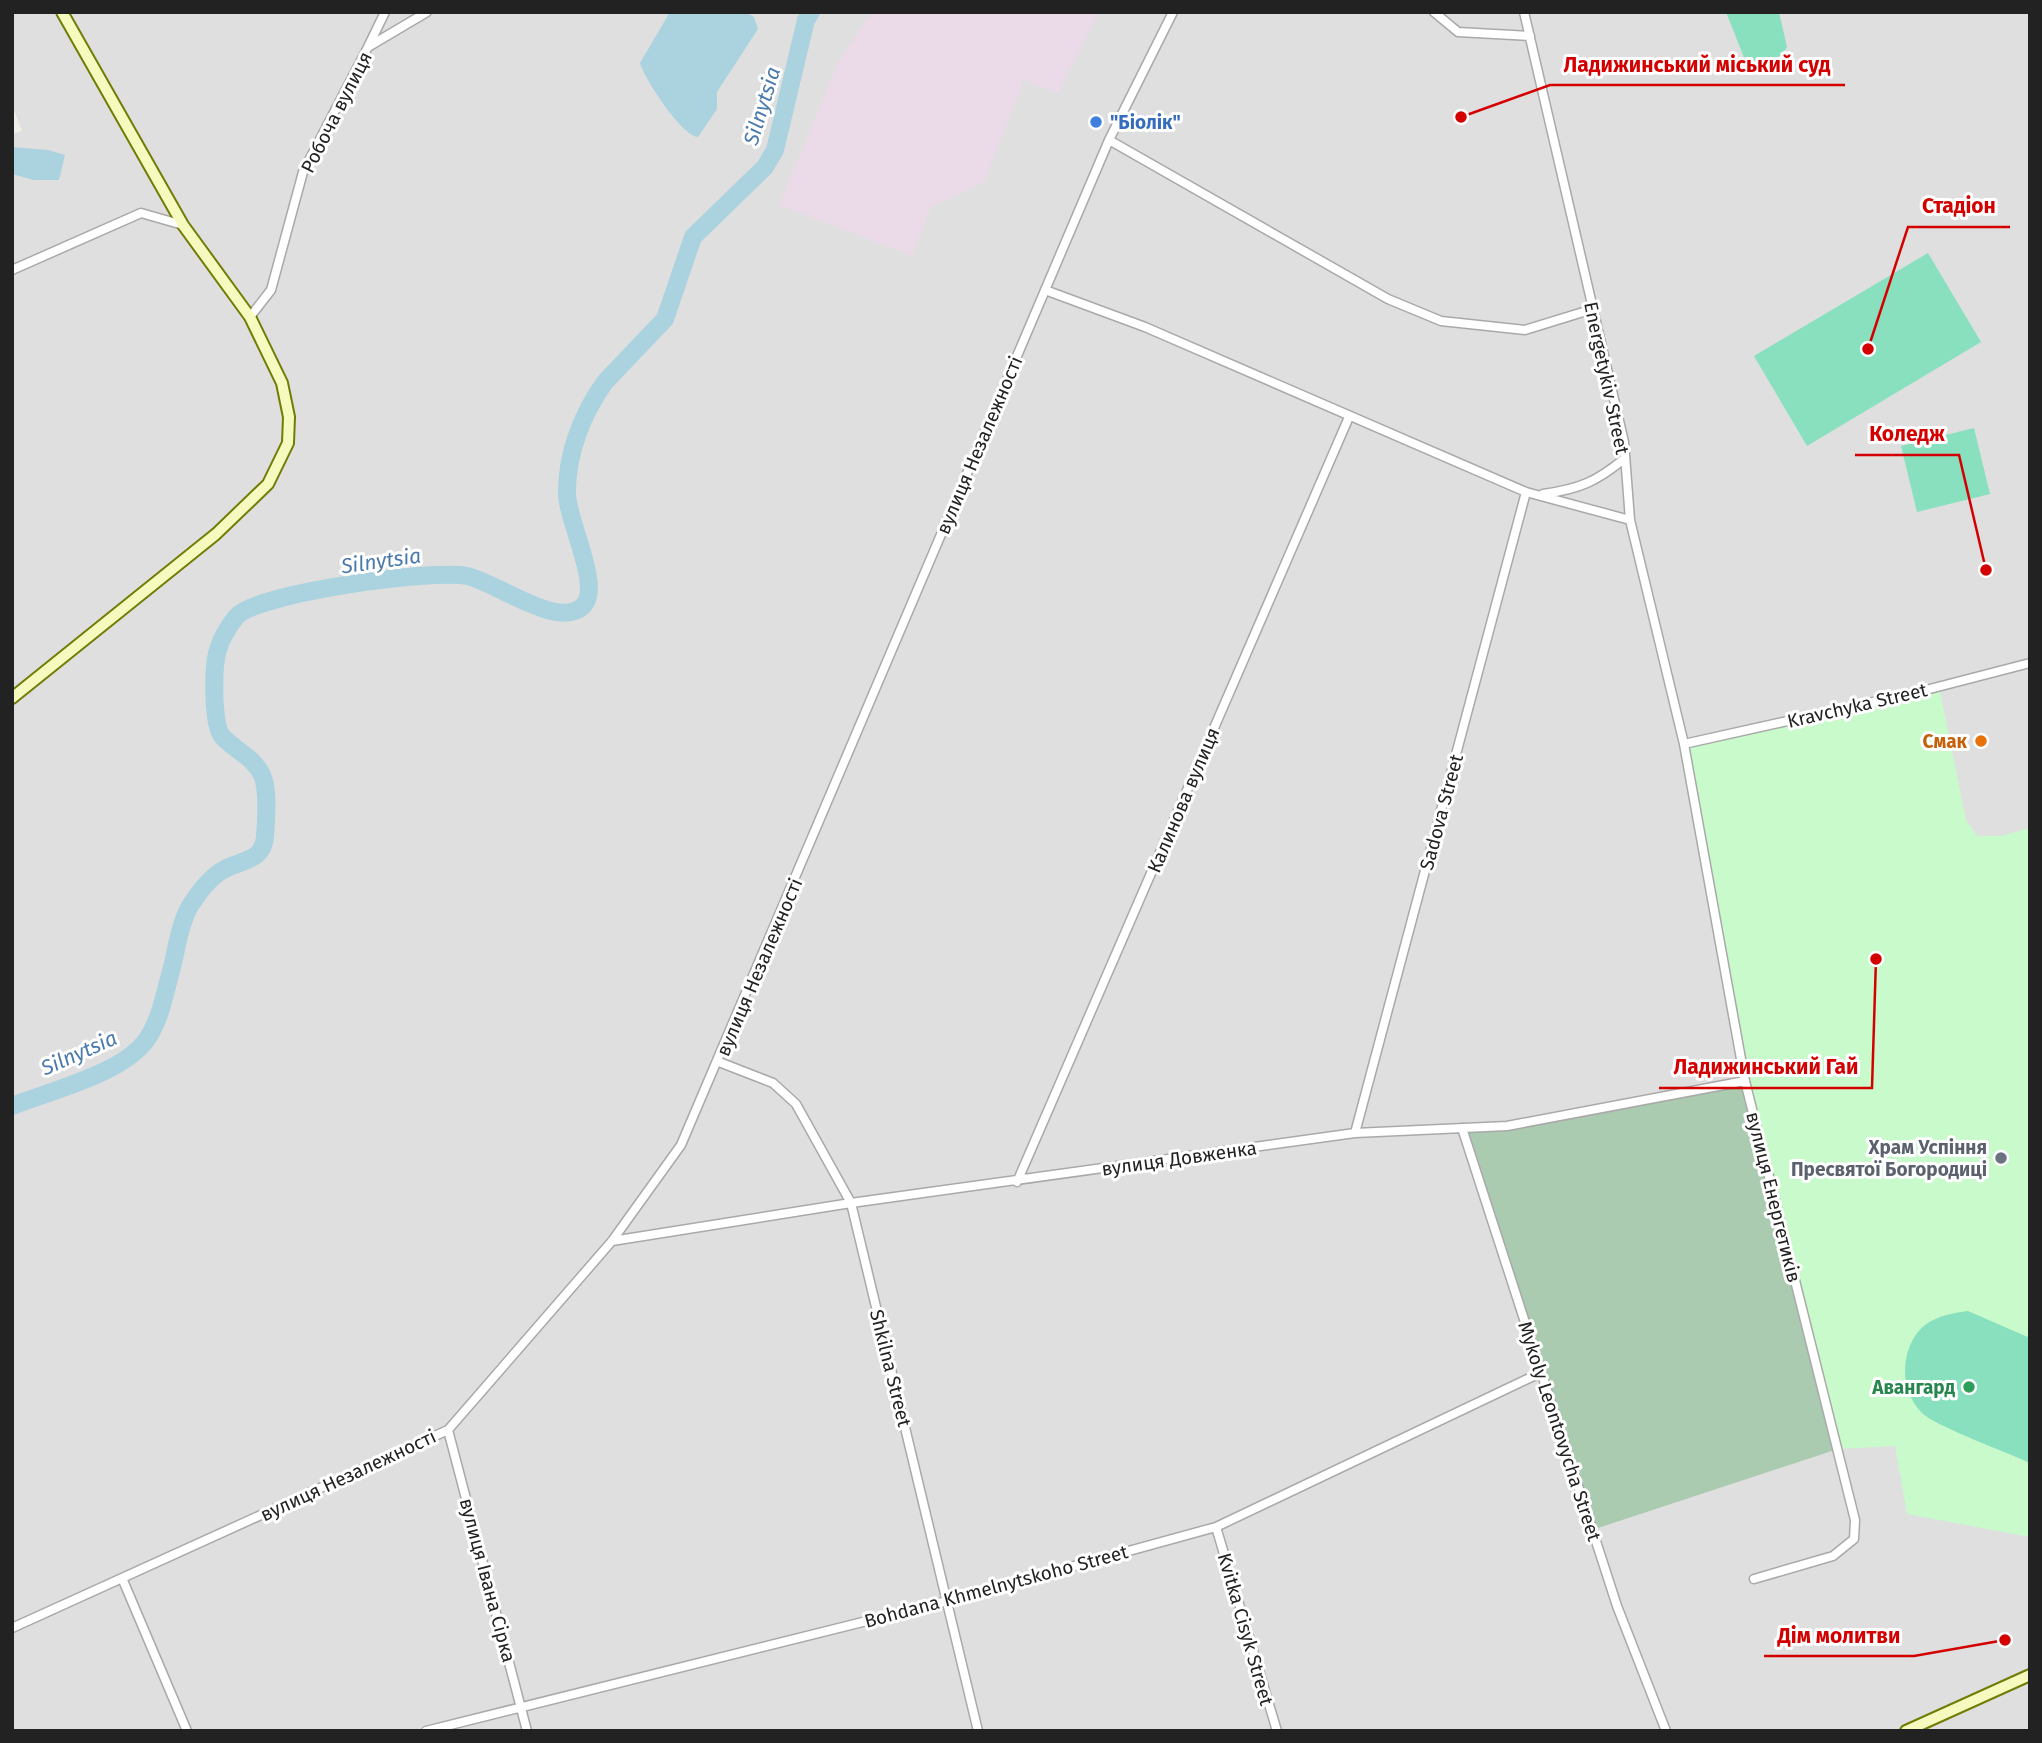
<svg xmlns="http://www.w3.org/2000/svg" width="2042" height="1743" font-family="'Fira Sans',sans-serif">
<rect width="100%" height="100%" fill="#f2efe9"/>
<path fill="#e0dfdf" d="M 12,12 L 2030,12 L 2030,1731 L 12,1731 L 12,134 L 22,131 L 12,105 Z"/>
<path fill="#ebdbe8" d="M 872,12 L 1099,12 L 1058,93 L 1024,80 L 984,182 L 931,207 L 912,256 L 779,205 L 839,61 Z"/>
<path fill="#aacbaf" d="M 1745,1081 L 1838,1449 L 1592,1530 L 1462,1128 L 1505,1126 Z"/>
<path fill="#c8facc" d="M 1939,686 L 1966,820 L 1977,836 L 2001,836 L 2030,828 L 2030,1537 L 1907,1514 L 1895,1446 L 1838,1449 L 1745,1081 L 1684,744 Z"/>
<path fill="#88e0be" d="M 1726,12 L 1779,12 L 1787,47 C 1778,63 1762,64 1745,60 Z
M 1928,253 L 1981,342 L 1807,446 L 1754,356 Z
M 1974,428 L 1990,494 L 1917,512 L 1901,446 Z
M 1968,1311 L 2030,1338 L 2030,1463 C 2009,1453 1935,1426 1922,1413 C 1905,1396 1901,1371 1909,1348 C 1920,1320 1940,1315 1968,1311 Z"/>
<path fill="#aad3df" d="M 670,12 L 746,12 L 754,17 L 758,29 L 717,92 L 717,109 L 698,137 C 682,136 645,80 640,63 Z
M 12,147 L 48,150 L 65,155 L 59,180 L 34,180 L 12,174 Z"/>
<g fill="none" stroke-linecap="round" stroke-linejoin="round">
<path stroke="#aad3df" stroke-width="18" d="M 12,1106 C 52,1090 127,1073 149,1036 C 161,1017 165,992 171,971 C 177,949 180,918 194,900 C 201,889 213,875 225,869 C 242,860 263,861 265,837 C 266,820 269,790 262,775 C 253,756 235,751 222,736 C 212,724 213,665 218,650 C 221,638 229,626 236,617 C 256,593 433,569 467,576 C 496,582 558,630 583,606 C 603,587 566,519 567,492 C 567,453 582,414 605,382 L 665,319 L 693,237 L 765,167 L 775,150 L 806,20 L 811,12"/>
<defs>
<path id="street" d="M 1434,12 L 1458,32 L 1530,36
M 1524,12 L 1624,442 L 1630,520 L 1684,744 L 1745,1081 L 1855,1520 L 1854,1539 L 1833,1556 L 1754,1579
M 368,47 L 385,12
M 1109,140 L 1388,299 L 1441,321 L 1525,330 L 1593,309
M 12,270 L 141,213 L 183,225
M 1045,290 L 1145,327 L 1526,492 L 1630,520
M 250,317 L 271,290 L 303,172 L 368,47 L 427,12
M 1543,494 C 1579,489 1596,482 1624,459
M 1684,744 L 1922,691 L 2030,663
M 719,1062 L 773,1083 L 796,1104 L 851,1203 L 978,1731
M 1462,1128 L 1617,1606 L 1666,1731
M 1355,1133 L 1526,492
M 1017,1182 L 1349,417
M 612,1241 L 851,1203 L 1355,1133 L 1507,1126 L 1745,1081
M 448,1430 L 527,1731
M 1216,1527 L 1277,1731
M 122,1578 L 187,1731
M 12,1628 L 448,1430 L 612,1241 L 681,1145 L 1109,140 L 1173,12
M 426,1731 L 947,1601 L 1216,1527 L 1542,1372"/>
<path id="secondary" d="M 12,698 L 216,534 L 268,484 L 288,443 L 289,417 L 282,383 L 250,317 L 183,225 L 62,12
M 1906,1731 L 2030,1675"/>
</defs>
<use href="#street" stroke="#a9a9a9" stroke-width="11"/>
<use href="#secondary" stroke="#707d05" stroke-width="14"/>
<use href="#street" stroke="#fff" stroke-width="8"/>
<use href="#secondary" stroke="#f7fabf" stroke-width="10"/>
</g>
<circle fill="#3f7fe0" stroke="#fff" stroke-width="2.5" cx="1096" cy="122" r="7"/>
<circle fill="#e8710a" stroke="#fff" stroke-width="2.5" cx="1981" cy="741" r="7"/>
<circle fill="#6b7280" stroke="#fff" stroke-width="2.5" cx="2001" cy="1158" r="7"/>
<circle fill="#2e9e5b" stroke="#fff" stroke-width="2.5" cx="1969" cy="1387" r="7"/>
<g text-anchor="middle" stroke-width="6" stroke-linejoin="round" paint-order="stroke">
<g font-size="19" fill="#222" stroke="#fff">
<text transform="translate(336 112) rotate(-63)" y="7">Робоча вулиця</text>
<text transform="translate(1607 378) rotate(78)" y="7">Energetykiv Street</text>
<text transform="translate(979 445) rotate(-67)" y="7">вулиця Незалежності</text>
<text transform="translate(1857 705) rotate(-13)" y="7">Kravchyka Street</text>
<text transform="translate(1183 800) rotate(-67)" y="7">Калинова вулиця</text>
<text transform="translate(1441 812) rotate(-75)" y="7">Sadova Street</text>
<text transform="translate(759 967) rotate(-67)" y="7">вулиця Незалежності</text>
<text transform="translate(1179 1158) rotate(-8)" y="7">вулиця Довженка</text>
<text transform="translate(1774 1197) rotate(76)" y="7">вулиця Енергетиків</text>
<text transform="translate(891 1368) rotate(76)" y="7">Shkilna Street</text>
<text transform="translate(1560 1431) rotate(72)" y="7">Mykoly Leontovycha Street</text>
<text transform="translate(348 1475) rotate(-25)" y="7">вулиця Незалежності</text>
<text transform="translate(488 1580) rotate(75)" y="7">вулиця Івана Сірка</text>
<text transform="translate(996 1586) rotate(-15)" y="7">Bohdana Khmelnytskoho Street</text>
<text transform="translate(1246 1629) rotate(74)" y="7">Kvitka Cisyk Street</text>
</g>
<g font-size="19" font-weight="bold" fill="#366cbe" stroke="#fff" text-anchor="start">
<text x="1110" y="129">"Біолік"</text>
</g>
<g font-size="19" font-weight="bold" fill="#c56008" stroke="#fff" text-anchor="end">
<text x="1967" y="748">Смак</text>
</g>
<g font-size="19" font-weight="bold" fill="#5b616d" stroke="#fff" text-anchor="end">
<text x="1987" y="1154">Храм Успіння<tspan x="1987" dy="22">Пресвятої Богородиці</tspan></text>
</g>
<g font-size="19" font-weight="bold" fill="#27864d" stroke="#fff" text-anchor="end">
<text x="1955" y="1394">Авангард</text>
</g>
<g font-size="21" font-style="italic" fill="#4a7aab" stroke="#fff">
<text transform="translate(762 106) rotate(-73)" y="7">Silnytsia</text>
<text transform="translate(381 561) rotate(-8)" y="7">Silnytsia</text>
<text transform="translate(79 1053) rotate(-24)" y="7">Silnytsia</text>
</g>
</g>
<path fill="none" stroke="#d40000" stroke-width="2.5" d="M1461 117L1550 85H1845M1868 349L1908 227H2010M1986 570L1959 455H1855M1876 959L1872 1088H1659M2005 1640L1914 1656H1764"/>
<g fill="#d40000" stroke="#fff" stroke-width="2.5">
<circle cx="1461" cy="117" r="7"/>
<circle cx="1868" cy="349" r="7"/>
<circle cx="1986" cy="570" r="7"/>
<circle cx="1876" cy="959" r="7"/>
<circle cx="2005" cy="1640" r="7"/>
</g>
<g font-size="21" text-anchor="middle" font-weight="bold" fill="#d40000" stroke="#fff" stroke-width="6" stroke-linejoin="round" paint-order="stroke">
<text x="1697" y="72">Ладижинський міський суд</text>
<text x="1959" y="213">Стадіон</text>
<text x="1907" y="441">Коледж</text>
<text x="1766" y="1074">Ладижинський Гай</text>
<text x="1839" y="1643">Дім молитви</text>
</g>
<rect width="2042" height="1743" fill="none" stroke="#222222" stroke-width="28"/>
</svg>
